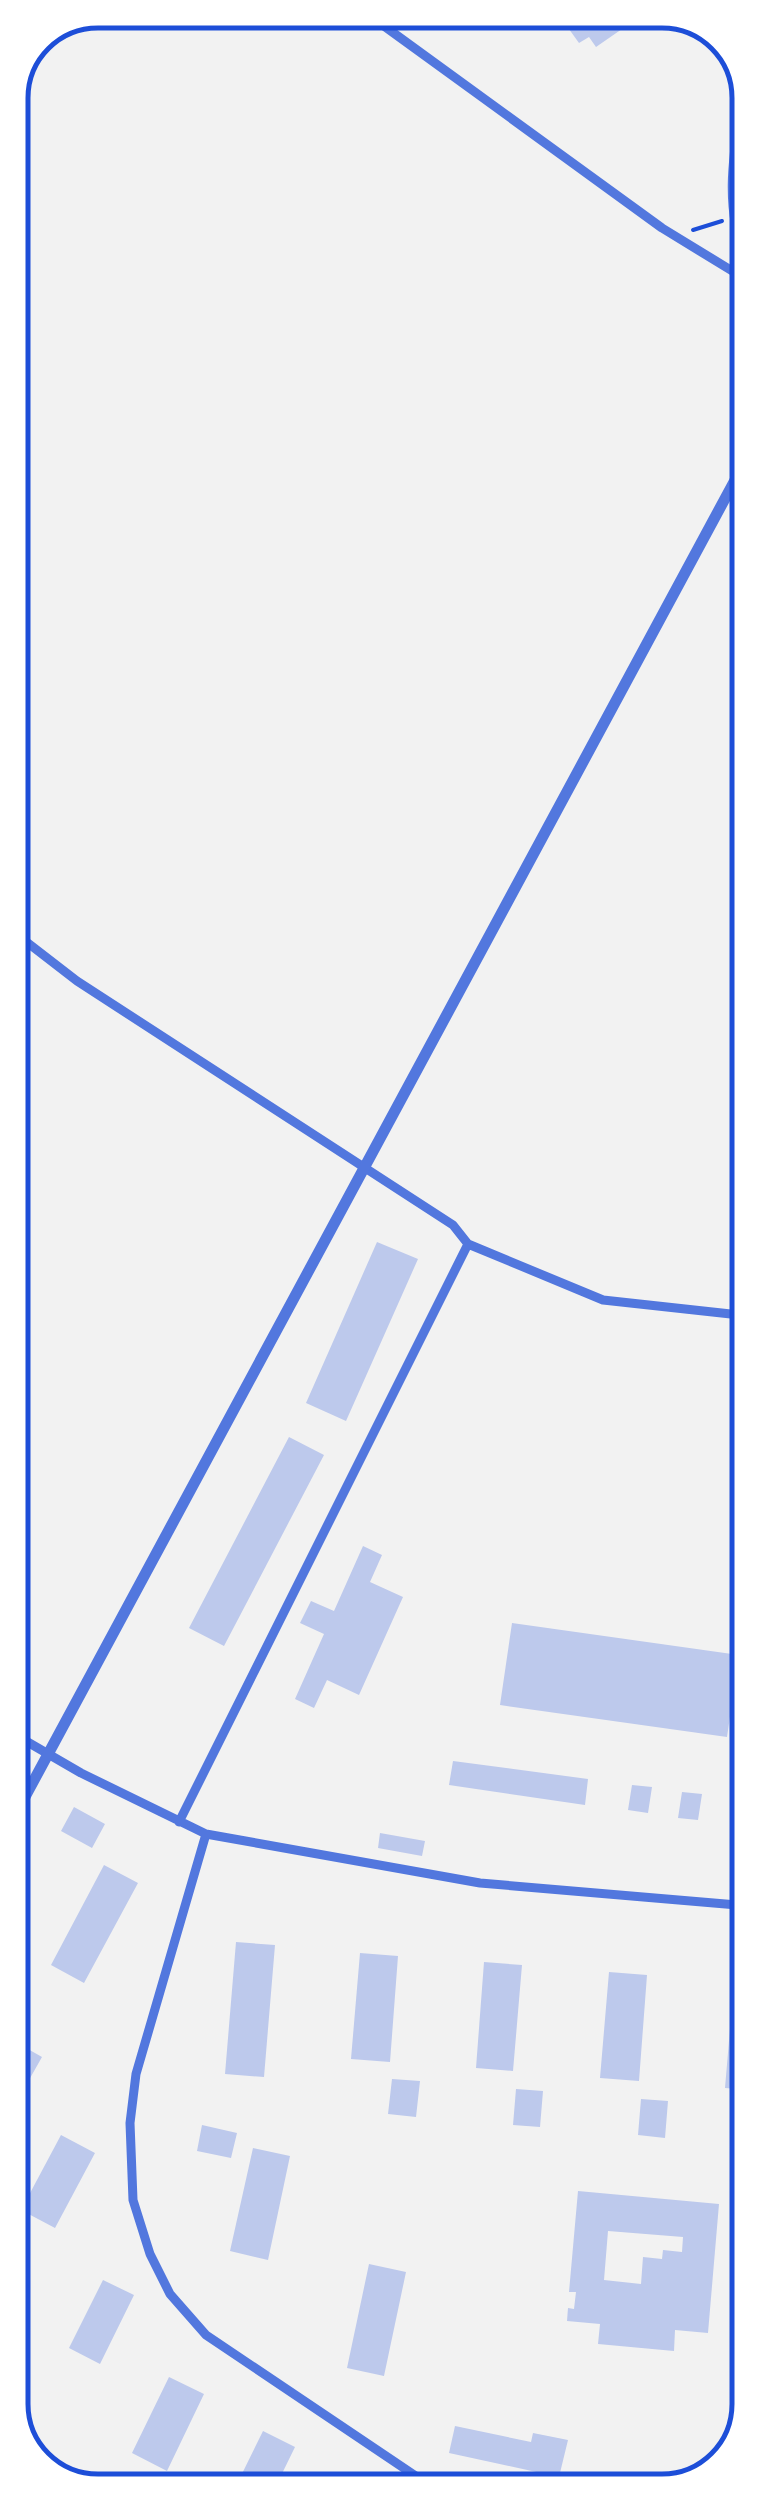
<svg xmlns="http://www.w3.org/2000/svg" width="760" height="2501" font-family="'Crimson Pro',serif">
<rect width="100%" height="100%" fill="#f2f2f2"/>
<path fill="#bdc9ec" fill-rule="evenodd" d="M 556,11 L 648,11 L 596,47 L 589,37 L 579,43 Z
M 377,1242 L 418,1259 L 346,1421 L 306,1403 Z
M 289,1437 L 324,1455 L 224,1646 L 189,1628 Z
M 363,1546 L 382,1555 L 370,1582 L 403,1597 L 359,1695 L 327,1680 L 314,1708 L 295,1699 L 324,1634 L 300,1623 L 311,1601 L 334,1611 Z
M 512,1623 L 739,1655 L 727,1737 L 500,1705 Z
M 453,1761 L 588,1779 L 585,1805 L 449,1785 Z
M 632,1785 L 652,1787 L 648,1813 L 628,1810 Z
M 682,1792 L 702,1794 L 698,1820 L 678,1818 Z
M 74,1807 L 105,1824 L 92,1848 L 61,1831 Z
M 380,1833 L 425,1841 L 422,1856 L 378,1848 Z
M 104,1865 L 138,1883 L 84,1983 L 51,1965 Z
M 236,1942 L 275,1945 L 264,2077 L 225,2074 Z
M 360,1953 L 398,1956 L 390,2062 L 351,2059 Z
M 484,1962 L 522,1965 L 513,2071 L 476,2068 Z
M 609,1972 L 647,1975 L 639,2081 L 600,2078 Z
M 12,1979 L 30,1989 L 12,2022 Z
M 734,1982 L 749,1983 L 750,2090 L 725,2088 Z
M 12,2040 L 42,2057 L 12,2110 Z
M 392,2079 L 420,2081 L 416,2117 L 388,2114 Z
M 516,2089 L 543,2091 L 540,2127 L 513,2125 Z
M 641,2099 L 668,2101 L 665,2138 L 638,2135 Z
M 202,2125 L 237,2133 L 231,2158 L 197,2151 Z
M 61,2135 L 95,2153 L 55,2228 L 21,2210 Z
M 253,2148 L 290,2156 L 268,2260 L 230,2251 Z
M 578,2191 L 719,2204 L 708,2333 L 675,2330 L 674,2351 L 598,2344 L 600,2324 L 567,2321 L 568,2308 L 574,2309 L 576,2292 L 569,2292 ZM 608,2231 L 683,2237 L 682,2252 L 663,2250 L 662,2259 L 643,2257 L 641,2284 L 604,2280 Z
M 369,2264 L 406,2272 L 384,2376 L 347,2368 Z
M 103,2280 L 134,2295 L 100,2364 L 69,2348 Z
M 739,2295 L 750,2296 L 750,2322 L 736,2321 Z
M 169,2377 L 204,2394 L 167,2471 L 132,2453 Z
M 455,2426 L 531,2442 L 533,2433 L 568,2440 L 559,2477 L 449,2453 Z
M 263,2431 L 295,2447 L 274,2490 L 234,2490 Z"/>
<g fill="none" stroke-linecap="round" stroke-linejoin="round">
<path stroke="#1d4ed8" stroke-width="4" d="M 693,230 L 722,221"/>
<path stroke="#5277de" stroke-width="5" d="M 744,71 C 736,131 716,207 747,263"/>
<path stroke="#5277de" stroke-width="9" d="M 362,10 L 662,228 L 747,280
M 11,930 L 77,981 L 453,1225 L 468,1244 L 603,1300 L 749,1316
M 12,1733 L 81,1773 L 206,1834 L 480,1883 L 749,1906
M 179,1822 L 468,1244
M 206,1834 L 136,2074 L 130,2123 L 133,2200 L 150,2254 L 170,2294 L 206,2335 L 435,2489"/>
<path stroke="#5277de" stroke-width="11" d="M 12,1821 L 748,456"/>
</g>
<path d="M0 0H760V2501H0ZM98 28H662A70 70 0 0 1 732 98V2404A70 70 0 0 1 662 2474H98A70 70 0 0 1 28 2404V98A70 70 0 0 1 98 28Z" fill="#fff" fill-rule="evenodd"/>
<path fill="none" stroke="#1d4ed8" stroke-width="5" d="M98 28H662A70 70 0 0 1 732 98V2404A70 70 0 0 1 662 2474H98A70 70 0 0 1 28 2404V98A70 70 0 0 1 98 28Z"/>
</svg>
